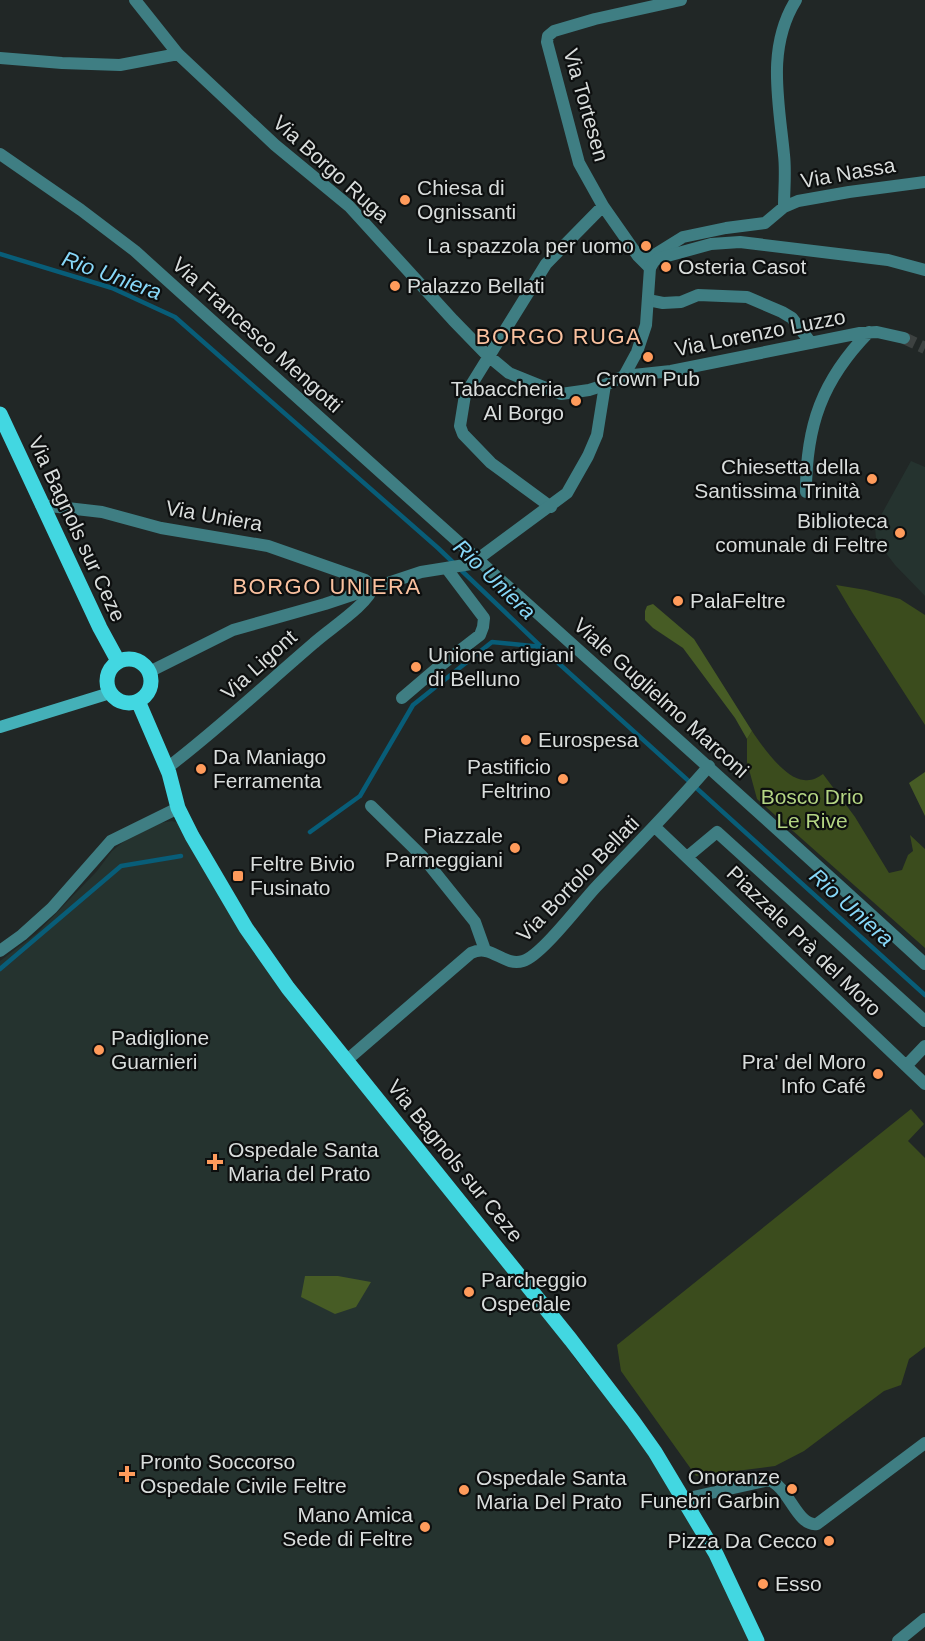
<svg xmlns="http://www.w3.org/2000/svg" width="925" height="1641" font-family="Arial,sans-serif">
<rect width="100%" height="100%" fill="#212726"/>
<path fill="#25332f" d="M 911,461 L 925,467 L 925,596 L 895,565 L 876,540 L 875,526 Z
M 172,821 L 179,823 L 272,972 L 570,1340 L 573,1356 L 589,1377 L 599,1379 L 713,1550 L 757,1641 L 0,1641 L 0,961 L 37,933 L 97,871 L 112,851 L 127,839 L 160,823 Z"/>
<path fill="#3b4c1d" d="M 836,585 L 866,590 L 900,599 L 925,615 L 925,725 L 852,612 Z
M 752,731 C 762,746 785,779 804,780 C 812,781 817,778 823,774 L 855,817 L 889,873 L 902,870 L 908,855 L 913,851 L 910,835 L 925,849 L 925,948 L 757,799 L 747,762 L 747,739 Z
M 911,1109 L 924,1124 L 908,1141 L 925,1158 L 925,1347 L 909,1359 L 901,1385 L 884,1391 L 804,1451 L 775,1466 L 696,1476 L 621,1371 L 617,1345 Z"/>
<path fill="#475c25" d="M 653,604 L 694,639 L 752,731 L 747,739 L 735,718 L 683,648 L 653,628 L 645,620 L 645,611 L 647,606 Z
M 925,772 L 925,816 L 909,783 Z
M 305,1276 L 338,1276 L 371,1282 L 356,1307 L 335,1314 L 301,1297 Z"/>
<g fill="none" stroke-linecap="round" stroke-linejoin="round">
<path stroke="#085d78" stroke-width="4.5" d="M 0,254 L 112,288 L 175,317 L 438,548 L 555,660 L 925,995
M 310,832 L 360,796 L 413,705 L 492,642 L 542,647
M 0,969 L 121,866 L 181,856"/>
<path stroke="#3d4241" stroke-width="12" stroke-dasharray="12 6" stroke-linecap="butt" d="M 904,338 L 925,348"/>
<path stroke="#3f7e83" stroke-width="12" d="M 135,0 L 178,54 L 275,145 L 349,206 L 453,320 L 486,354 L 509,373 L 561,394 L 589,390 L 605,385
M 0,58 L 62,63 L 120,65 L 178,54
M 784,207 C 784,190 786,172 784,155 C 779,102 766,48 796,0
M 642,257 L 654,255 L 683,237 L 726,228 L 765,223 L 784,207 L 798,201 L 849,192 L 925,182
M 650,268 L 638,256 L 603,206 L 579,163 L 547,42 L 548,36 L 554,31 L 595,19 L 681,0
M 648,300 L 663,303 L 681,302 L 698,295 L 747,297 L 782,312 L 792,318 L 811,343
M 624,376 L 671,371 L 860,333 L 877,332 L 904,338
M 806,492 C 806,426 822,380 869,332
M 41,505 L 102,512 L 161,528 L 268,546 L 365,580 L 373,587 C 369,604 328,630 314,643 C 265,685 218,729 167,768
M 551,507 L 491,463 L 463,434 L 460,426 L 465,395 L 546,264 L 603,206
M 402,698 L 436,669 L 480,635 L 483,627 L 484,618 L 447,569
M 371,806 L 422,856 L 475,922 L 485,950
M 655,827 L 925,1084
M 687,857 L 717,832 L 925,1021
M 347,1060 L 471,953 C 492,943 503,967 523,961 C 541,956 581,903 596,887 C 634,847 673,808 709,766
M 906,1066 L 925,1046
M 684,1499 L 769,1480 C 789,1487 797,1527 817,1524 L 925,1443
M 898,1641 L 925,1619"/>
<path stroke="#3f7e83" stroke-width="12" d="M 0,154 L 81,210 L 135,251 C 398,489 663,724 925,964
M 149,672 L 233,630 L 325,604 L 421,572 L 471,564 L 567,493 L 588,456 L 597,435 L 605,385 L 624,376 L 637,352 L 646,325 L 650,268 L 654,261 L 660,258 L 711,244 L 740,242 L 888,260 L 925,270
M 0,951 L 22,935 L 52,908 L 111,841 L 178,808"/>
<path stroke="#44b0b8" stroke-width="12" d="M 0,727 L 110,693"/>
<path stroke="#42d7e1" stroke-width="15" d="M 0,414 L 100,628 L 118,661
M107 681a22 22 0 1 1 44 0a22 22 0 1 1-44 0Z
M 138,701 L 169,773 L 178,808 L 192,836 L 246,928 L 288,988 L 571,1340 L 633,1421 L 655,1452 L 716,1554 L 757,1641"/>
</g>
<g fill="#ff9b5b" stroke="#0d0f0f" stroke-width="2">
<circle cx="405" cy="200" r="6"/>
<circle cx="646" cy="246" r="6"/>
<circle cx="666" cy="267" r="6"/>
<circle cx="395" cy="286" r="6"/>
<circle cx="648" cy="357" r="6"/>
<circle cx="576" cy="401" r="6"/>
<circle cx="872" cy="479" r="6"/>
<circle cx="900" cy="533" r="6"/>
<circle cx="678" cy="601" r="6"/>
<circle cx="416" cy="667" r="6"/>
<circle cx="526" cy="740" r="6"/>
<circle cx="201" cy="769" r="6"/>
<circle cx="563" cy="779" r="6"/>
<circle cx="515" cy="848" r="6"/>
<rect x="232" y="870" width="12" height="12" rx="3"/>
<circle cx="99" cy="1050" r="6"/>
<circle cx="878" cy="1074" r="6"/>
<path d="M212 1153h6v6h6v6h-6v6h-6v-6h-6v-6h6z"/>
<circle cx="469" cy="1292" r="6"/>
<path d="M124 1465h6v6h6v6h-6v6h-6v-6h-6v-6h6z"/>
<circle cx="792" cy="1489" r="6"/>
<circle cx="464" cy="1490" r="6"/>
<circle cx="425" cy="1527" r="6"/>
<circle cx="829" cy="1541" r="6"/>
<circle cx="763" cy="1584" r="6"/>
</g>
<g text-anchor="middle" stroke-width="4.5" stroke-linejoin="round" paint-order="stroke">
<g font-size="21" fill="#d9dddc" stroke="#0d0f0f">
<text transform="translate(586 105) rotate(74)" y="7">Via Tortesen</text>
<text transform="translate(331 169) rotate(42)" y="7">Via Borgo Ruga</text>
<text transform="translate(848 173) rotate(-10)" y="7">Via Nassa</text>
<text transform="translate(760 333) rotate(-11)" y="7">Via Lorenzo Luzzo</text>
<text transform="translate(257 335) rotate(42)" y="7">Via Francesco Mengotti</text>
<text transform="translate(214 516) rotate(10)" y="7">Via Uniera</text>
<text transform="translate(77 529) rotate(65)" y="7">Via Bagnols sur Ceze</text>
<text transform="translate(259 665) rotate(-42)" y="7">Via Ligont</text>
<text transform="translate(661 698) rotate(42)" y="7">Viale Guglielmo Marconi</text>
<text transform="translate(578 879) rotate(-46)" y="7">Via Bortolo Bellati</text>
<text transform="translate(804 941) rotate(44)" y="7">Piazzale Prà del Moro</text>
<text transform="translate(455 1161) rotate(51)" y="7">Via Bagnols sur Ceze</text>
</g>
<g font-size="21" fill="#d9dddc" stroke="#0d0f0f" text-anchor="start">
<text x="417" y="195">Chiesa di<tspan x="417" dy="24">Ognissanti</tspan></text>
<text x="634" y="253" text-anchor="end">La spazzola per uomo</text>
<text x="678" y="274">Osteria Casot</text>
<text x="407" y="293">Palazzo Bellati</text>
<text x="648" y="386" text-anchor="middle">Crown Pub</text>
<text x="564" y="396" text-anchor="end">Tabaccheria<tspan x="564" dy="24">Al Borgo</tspan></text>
<text x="860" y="474" text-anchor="end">Chiesetta della<tspan x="860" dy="24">Santissima Trinità</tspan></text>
<text x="888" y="528" text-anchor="end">Biblioteca<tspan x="888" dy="24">comunale di Feltre</tspan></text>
<text x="690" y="608">PalaFeltre</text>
<text x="428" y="662">Unione artigiani<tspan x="428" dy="24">di Belluno</tspan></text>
<text x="538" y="747">Eurospesa</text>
<text x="213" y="764">Da Maniago<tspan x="213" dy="24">Ferramenta</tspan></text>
<text x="551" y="774" text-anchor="end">Pastificio<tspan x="551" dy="24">Feltrino</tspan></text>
<text x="503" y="843" text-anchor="end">Piazzale<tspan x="503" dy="24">Parmeggiani</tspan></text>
<text x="250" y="871">Feltre Bivio<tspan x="250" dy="24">Fusinato</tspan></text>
<text x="111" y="1045">Padiglione<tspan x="111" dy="24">Guarnieri</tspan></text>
<text x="866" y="1069" text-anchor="end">Pra' del Moro<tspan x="866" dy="24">Info Café</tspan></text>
<text x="228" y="1157">Ospedale Santa<tspan x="228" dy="24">Maria del Prato</tspan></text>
<text x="481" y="1287">Parcheggio<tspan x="481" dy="24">Ospedale</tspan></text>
<text x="140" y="1469">Pronto Soccorso<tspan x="140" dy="24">Ospedale Civile Feltre</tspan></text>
<text x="780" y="1484" text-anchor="end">Onoranze<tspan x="780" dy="24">Funebri Garbin</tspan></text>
<text x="476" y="1485">Ospedale Santa<tspan x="476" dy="24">Maria Del Prato</tspan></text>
<text x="413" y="1522" text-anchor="end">Mano Amica<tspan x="413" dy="24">Sede di Feltre</tspan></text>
<text x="817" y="1548" text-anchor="end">Pizza Da Cecco</text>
<text x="775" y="1591">Esso</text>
</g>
<g font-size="21" fill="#b4d583" stroke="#0d0f0f">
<text x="812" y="804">Bosco Drio<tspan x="812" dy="24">Le Rive</tspan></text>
</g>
<g font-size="22" font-style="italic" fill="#87d7f8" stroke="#0d0f0f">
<text transform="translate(112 275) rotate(20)" y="8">Rio Uniera</text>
<text transform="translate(495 579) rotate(44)" y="8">Rio Uniera</text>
<text transform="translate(852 907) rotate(42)" y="8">Rio Uniera</text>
</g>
<g font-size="22" letter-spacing="1.5" fill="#fac19f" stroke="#0d0f0f">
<text x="559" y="344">BORGO RUGA</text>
<text x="327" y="594">BORGO UNIERA</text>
</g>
</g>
</svg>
